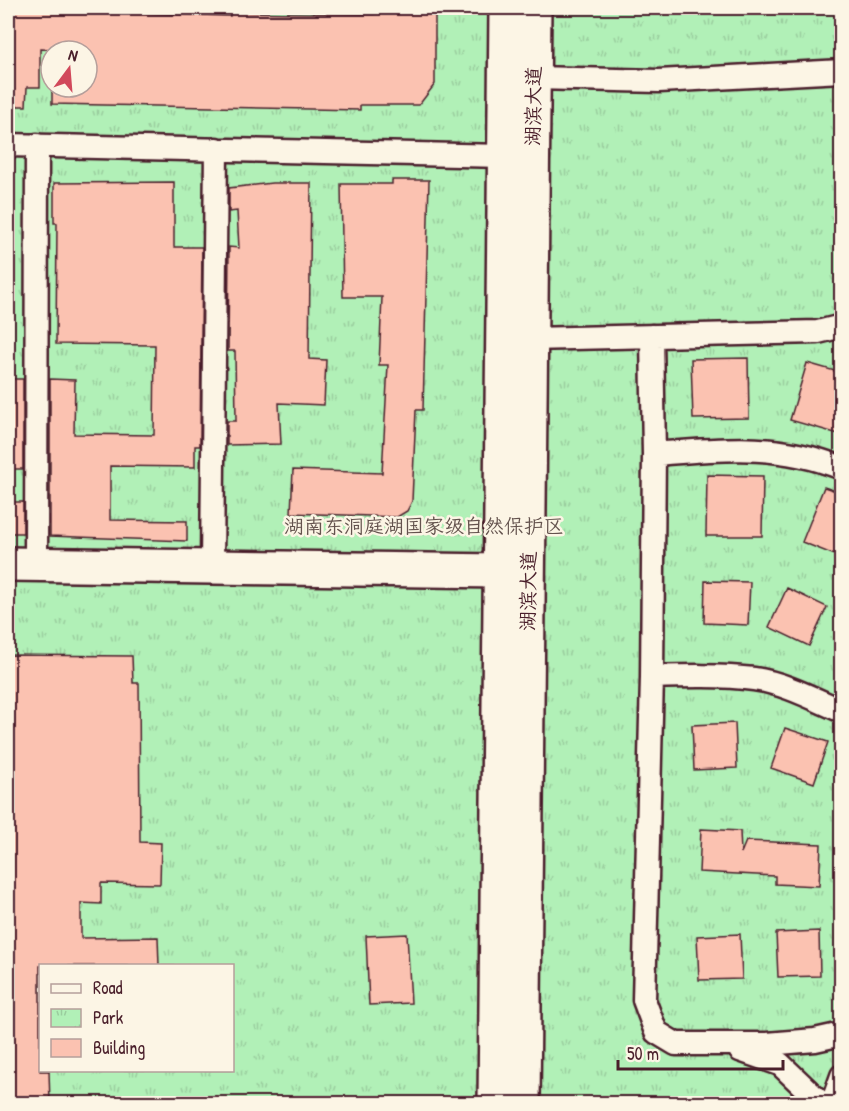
<svg xmlns="http://www.w3.org/2000/svg" width="849" height="1111" font-family="'Patrick Hand','LXGW WenKai TC',sans-serif">
<defs>
<pattern id="park-tufts" width="24" height="20" patternUnits="userSpaceOnUse" patternTransform="scale(1.5)"><rect width="24" height="20" fill="#b1f0b7"/><path d="M3 7l-1-3M5 7V3M7 7l1-3M15 17l-1-3M17 17v-4M19 17l1-3" fill="none" stroke="#9acd9e"/></pattern>
</defs>
<rect width="100%" height="100%" fill="#fcf5e5"/>
<filter id="ink" filterUnits="userSpaceOnUse"><feTurbulence type="fractalNoise" baseFrequency=".0167" numOctaves="2"/><feDisplacementMap in="SourceGraphic" scale="12" xChannelSelector="R" yChannelSelector="G"/><feConvolveMatrix kernelMatrix="1 2 1 2 8 2 1 2 1" color-interpolation-filters="sRGB"/></filter>
<g filter="url(#ink)">
<path fill="url(#park-tufts)" stroke="#7e8871" stroke-width="1.5" fill-rule="evenodd" d="M 8,8 L 841,8 L 841,1103 L 8,1103 ZM 51,51 L 87,51 L 87,87 L 51,87 ZM 40,966 L 232,966 L 232,1070 L 40,1070 Z"/>
<path fill="#fbc2b1" stroke="#4a1f2b" stroke-width="1.5" d="M 374,8 L 435,8 L 435,84 L 419,105 L 360,105 L 360,110 L 52,104 L 52,87 L 87,87 L 87,51 L 40,49 L 40,87 L 27,87 L 26,106 L 8,106 L 8,9 L 230,16 L 230,12 L 374,14 Z
M 392,180 L 429,180 L 423,410 L 416,410 L 412,501 L 407,511 L 397,517 L 291,513 L 293,470 L 382,473 L 388,365 L 379,365 L 382,297 L 343,297 L 341,184 L 392,184 Z
M 174,182 L 174,247 L 202,247 L 200,446 L 195,446 L 195,467 L 110,466 L 110,520 L 187,521 L 187,541 L 50,536 L 50,379 L 75,380 L 74,434 L 154,435 L 155,345 L 56,344 L 57,223 L 54,223 L 54,183 Z
M 272,183 L 311,183 L 309,359 L 326,360 L 324,405 L 279,403 L 281,444 L 227,445 L 227,421 L 236,421 L 235,351 L 228,351 L 229,247 L 239,248 L 237,211 L 229,212 L 229,188 Z
M 748,358 L 749,418 L 693,419 L 691,359 Z
M 807,363 L 842,373 L 842,435 L 790,420 Z
M 8,379 L 23,379 L 23,469 L 8,469 Z
M 707,475 L 763,476 L 762,536 L 706,536 Z
M 824,487 L 842,493 L 842,558 L 802,542 Z
M 8,502 L 23,502 L 23,533 L 8,533 Z
M 705,581 L 750,582 L 748,625 L 704,623 Z
M 787,588 L 827,607 L 809,646 L 769,627 Z
M 8,655 L 132,656 L 133,683 L 139,683 L 140,842 L 161,843 L 160,884 L 101,883 L 101,904 L 81,903 L 81,938 L 158,937 L 159,966 L 40,966 L 40,1071 L 49,1071 L 50,1104 L 8,1104 Z
M 735,723 L 737,768 L 694,770 L 692,725 Z
M 785,728 L 828,742 L 814,783 L 771,768 Z
M 701,829 L 740,831 L 741,853 L 746,841 L 821,844 L 819,886 L 775,884 L 775,876 L 699,872 Z
M 819,931 L 820,976 L 778,977 L 776,933 Z
M 407,934 L 411,1003 L 369,1005 L 366,936 Z
M 740,934 L 742,979 L 699,980 L 697,936 Z"/>
<g fill="none" stroke-linecap="round" stroke-linejoin="round">
<defs>
<path id="street" d="M 534,78 L 659,81 L 842,71
M 8,145 L 504,156
M 652,336 L 654,454
M 531,339 L 818,332 L 842,326
M 842,468 C 777,442 721,449 654,454 L 652,677 L 644,1000 L 656,1032 L 676,1044 L 767,1044 L 815,1040 L 842,1034
M 36,564 L 37,145
M 212,567 L 216,149
M 652,677 C 686,676 721,675 754,679 C 784,683 814,699 842,711
M 740,1050 L 780,1064 L 822,1104
M 832,1104 L 842,1076"/>
<path id="secondary" d="M 8,564 L 500,571"/>
<path id="highway" d="M 495,1104 L 506,8
M 523,1104 L 534,8"/>
</defs>
<use href="#street" stroke="#4a1f2b" stroke-width="27"/>
<use href="#secondary" stroke="#4a1f2b" stroke-width="38"/>
<use href="#highway" stroke="#4a1f2b" stroke-width="38"/>
<use href="#street" stroke="#fcf5e5" stroke-width="22"/>
<use href="#secondary" stroke="#fcf5e5" stroke-width="33"/>
<use href="#highway" stroke="#fcf5e5" stroke-width="33"/>
</g>
</g>
<g text-anchor="middle" stroke-width="5" stroke-linejoin="round" paint-order="stroke">
<g font-size="20" fill="#4a1f2b" stroke="#fcf5e5">
<text transform="translate(533 106) rotate(-89)" y="7">湖滨大道</text>
<text transform="translate(528 591) rotate(-89)" y="7">湖滨大道</text>
</g>
<g font-size="20" fill="#64534e" stroke="#fcf5e5">
<text x="424" y="533">湖南东洞庭湖国家级自然保护区</text>
</g>
</g>
<rect width="849" height="1111" fill="none" stroke="#fcf5e5" stroke-width="30"/>
<rect x="15" y="15" width="819" height="1081" fill="none" stroke="#4a1f2b" stroke-width="2" filter="url(#ink)"/>
<rect x="39" y="964" width="195" height="108" fill="#fcf5e5" stroke="#b59f9b" stroke-width="1.5"/>
<rect x="51" y="984" width="30" height="9" fill="#fcf5e5" stroke="#b59f9b" stroke-width="1.5"/>
<text x="93" y="994" font-size="18" fill="#4a1f2b">Road</text>
<rect x="51" y="1009" width="30" height="18" fill="url(#park-tufts)" stroke="#b59f9b" stroke-width="1.5"/>
<text x="93" y="1024" font-size="18" fill="#4a1f2b">Park</text>
<rect x="51" y="1039" width="30" height="18" fill="#fbc2b1" stroke="#b59f9b" stroke-width="1.5"/>
<text x="93" y="1054" font-size="18" fill="#4a1f2b">Building</text>
<g transform="translate(69 69) rotate(16)"><circle r="28" fill="#fcf5e5" stroke="#b59f9b" stroke-width="1.5"/>
<path d="M0-4.5L10 22L0 15L-10 22Z" fill="#d1495b"/>
<text y="-9" font-size="16" font-weight="bold" text-anchor="middle" fill="#4a1f2b">N</text>
</g>
<path d="M618 1060v9h165v-9" fill="none" stroke="#4a1f2b" stroke-width="3"/>
<text x="627" y="1060" font-size="18" fill="#4a1f2b" stroke="#fcf5e5" stroke-width="4.5" paint-order="stroke">50 m</text>
</svg>
